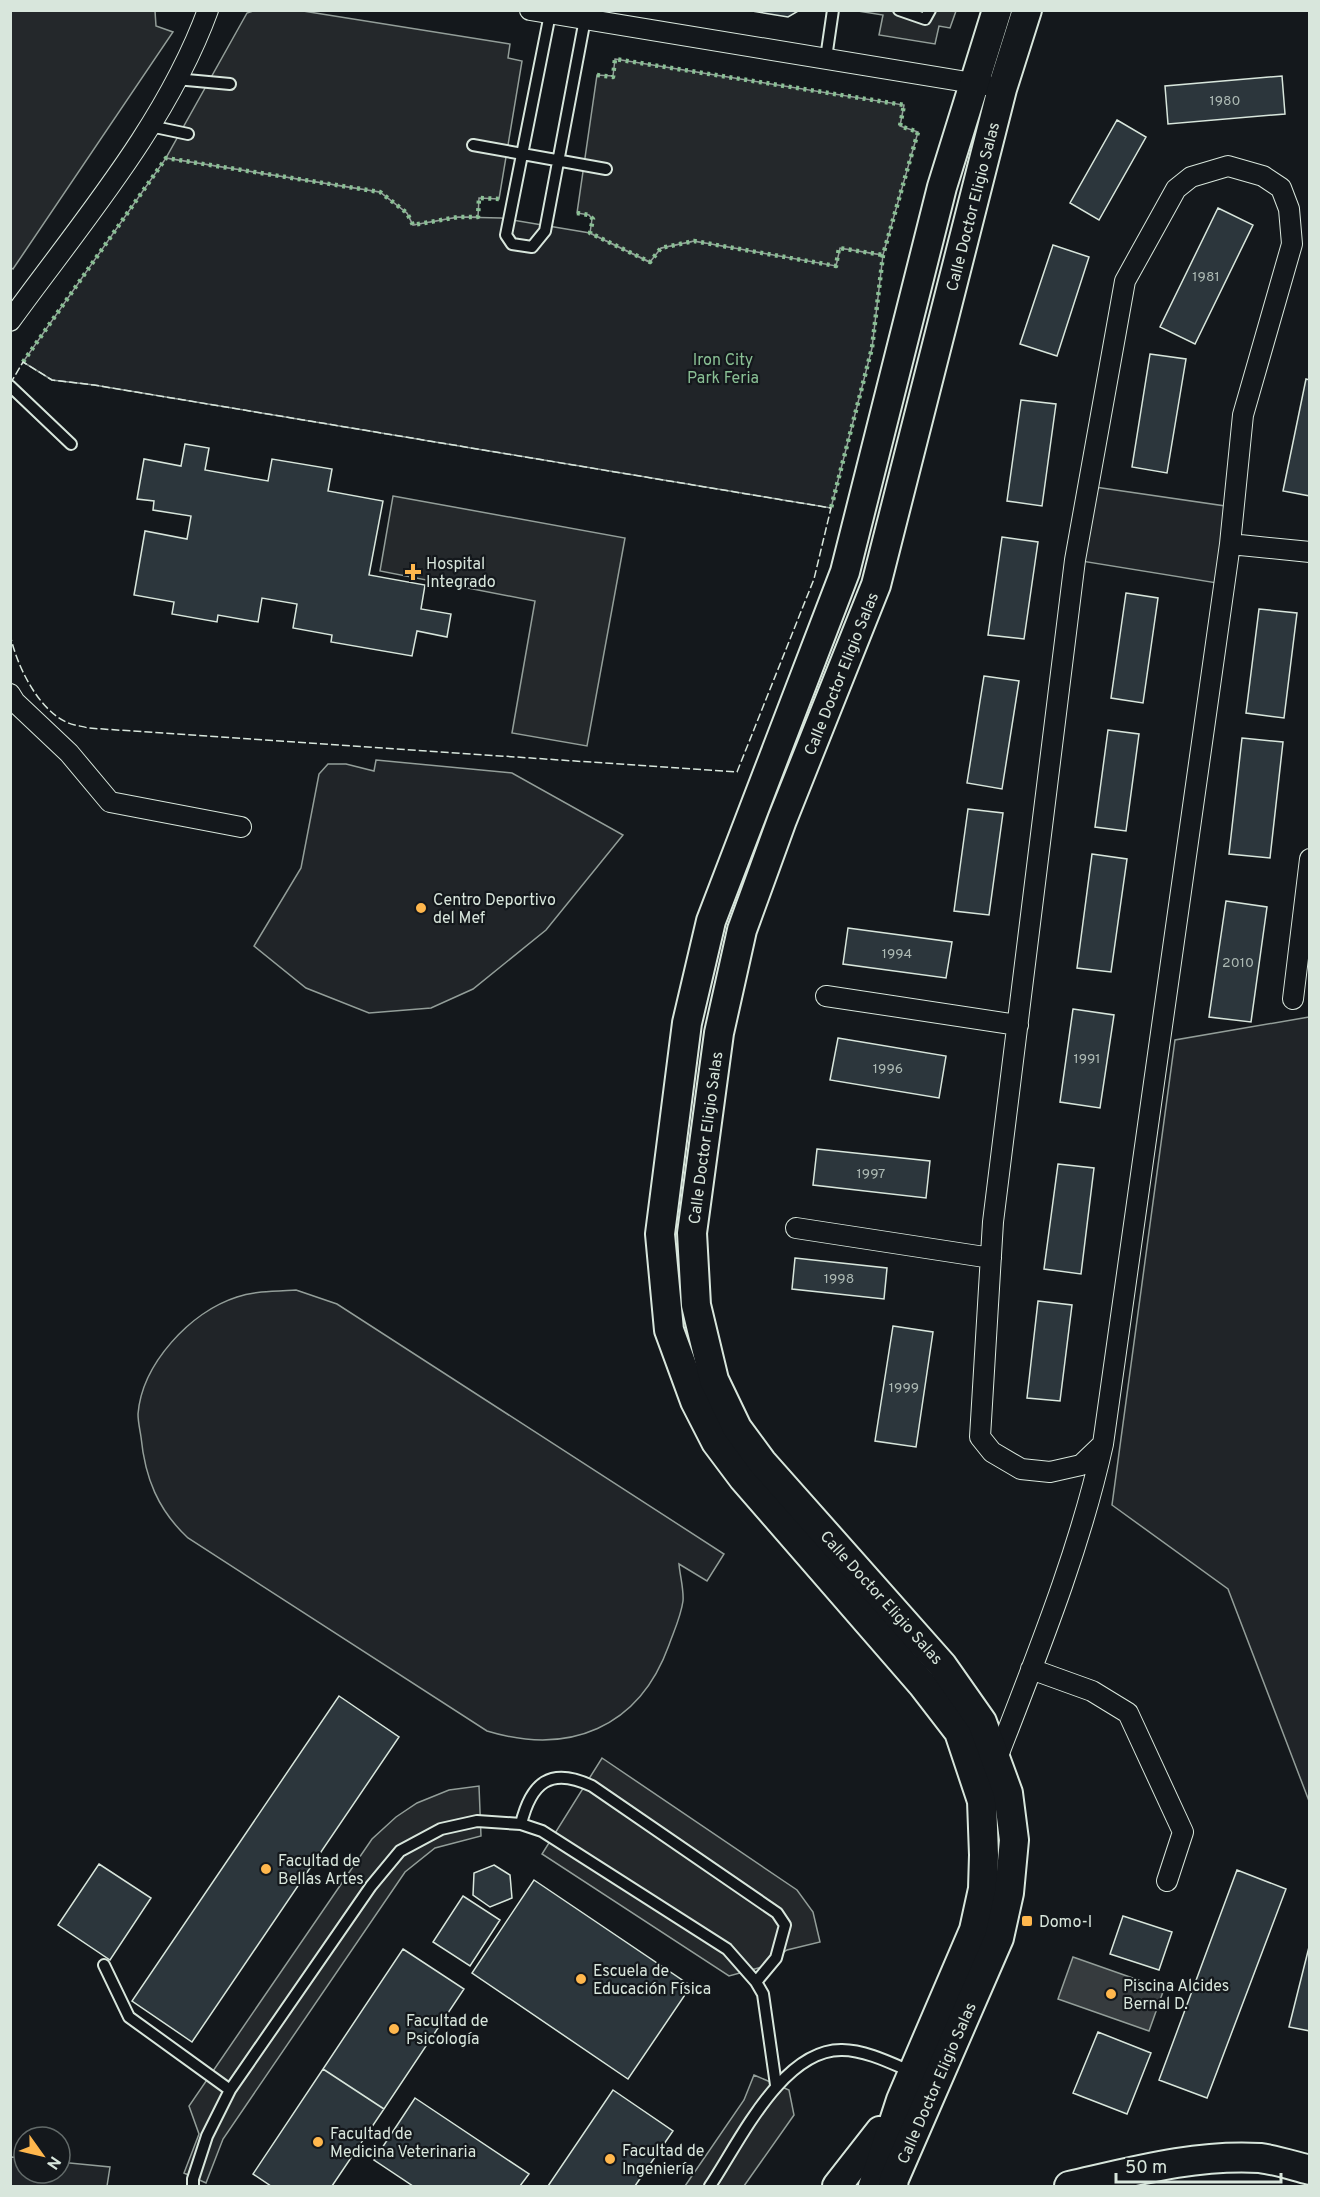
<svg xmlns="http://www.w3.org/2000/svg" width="1320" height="2197" font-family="Overpass,sans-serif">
<rect width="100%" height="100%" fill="#14181c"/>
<path fill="#202428" stroke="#939e99" stroke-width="1.5" d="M 166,158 L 380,192 L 407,213 L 413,225 L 458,217 L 501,218 L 590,233 L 649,262 L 661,248 L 694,241 L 836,265 L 839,248 L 883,255 L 872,348 L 831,508 L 94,385 L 52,380 L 23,362 Z
M 1088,486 L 1232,507 L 1223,584 L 1075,560 Z
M 376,760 L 512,773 L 623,835 L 546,930 L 473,989 L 431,1008 L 369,1013 L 306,988 L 254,946 L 301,868 L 319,774 L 328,764 L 346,764 L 374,771 Z
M 1309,1017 L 1310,1017 L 1309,1801 L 1228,1589 L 1112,1505 L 1175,1040 Z
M 296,1290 L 337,1304 L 724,1554 L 707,1581 L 679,1564 C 680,1576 684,1590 683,1601 C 681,1616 674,1631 669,1645 C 639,1728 569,1756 487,1731 L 188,1538 C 158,1510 145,1478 141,1437 C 140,1430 138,1422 138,1414 C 142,1364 190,1312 237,1297 C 255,1291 277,1291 296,1290 Z
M 11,2157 L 24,2158 L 24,2173 L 60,2173 L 60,2162 L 110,2167 L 107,2186 L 11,2186 Z"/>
<path fill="#24282b" stroke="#939e99" stroke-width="1.5" d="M 10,11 L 155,11 L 156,26 L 173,32 L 13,269 L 10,267 Z
M 253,11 L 303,11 L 510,44 L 508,58 L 522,61 L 499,199 L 479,198 L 478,217 L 458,217 L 413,225 L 407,213 L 380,192 L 166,158 L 247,13 Z
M 858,11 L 956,11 L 950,28 L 939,26 L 935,44 L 879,35 L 883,15 Z
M 615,59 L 904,105 L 900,126 L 918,132 L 883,255 L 840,248 L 836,266 L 694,241 L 661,248 L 650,262 L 590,233 L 592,219 L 589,215 L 577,213 L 597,75 L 613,76 Z
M 393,496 L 625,538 L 587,746 L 512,733 L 535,601 L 380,571 Z
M 602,1758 L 797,1890 L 813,1912 L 820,1942 L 787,1950 L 762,1967 L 729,1976 L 542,1854 Z
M 479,1786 L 481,1836 L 435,1848 L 405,1872 L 223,2139 L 206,2183 L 184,2173 L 199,2134 L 189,2106 L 372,1839 L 396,1817 L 417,1803 L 449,1790 Z
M 754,2075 L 789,2090 L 794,2115 L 744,2186 L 685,2186 L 744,2100 Z"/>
<path fill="#363b3e" stroke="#939e99" stroke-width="1.5" d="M 1073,1957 L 1164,1989 L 1149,2031 L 1058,1999 Z"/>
<path fill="#2c363c" stroke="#d8e6dc" stroke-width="1.5" d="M 746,10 L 800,10 L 788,17 Z
M 1282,76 L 1285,114 L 1168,124 L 1165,86 Z
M 1117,120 L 1146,137 L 1099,220 L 1070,203 Z
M 1218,208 L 1253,225 L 1195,344 L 1160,327 Z
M 1053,245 L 1089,257 L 1057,356 L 1020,344 Z
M 1150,354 L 1186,359 L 1167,473 L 1132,467 Z
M 1306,379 L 1310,380 L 1310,496 L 1283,491 Z
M 1021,400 L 1056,404 L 1042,506 L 1007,501 Z
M 185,444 L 209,448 L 205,470 L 268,481 L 272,459 L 332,469 L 328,491 L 383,501 L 369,575 L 425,585 L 421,609 L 451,614 L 447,637 L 417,631 L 412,656 L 331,642 L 332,635 L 293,628 L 297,604 L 262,598 L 258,622 L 218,615 L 217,622 L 172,614 L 174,602 L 134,595 L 145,531 L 187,539 L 191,516 L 153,510 L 154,501 L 137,499 L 144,459 L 181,466 Z
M 1002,537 L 1038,542 L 1024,639 L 988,635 Z
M 1126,593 L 1158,598 L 1143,703 L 1111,698 Z
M 1259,609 L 1297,613 L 1284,718 L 1246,713 Z
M 984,676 L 1019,681 L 1002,789 L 967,783 Z
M 1108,730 L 1139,734 L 1126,831 L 1095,827 Z
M 1242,738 L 1283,742 L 1270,858 L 1229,854 Z
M 968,809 L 1003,813 L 989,915 L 954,911 Z
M 1092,854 L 1127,859 L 1111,972 L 1077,968 Z
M 1226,901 L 1267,907 L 1251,1022 L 1209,1017 Z
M 848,928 L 952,942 L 946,978 L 843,964 Z
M 1073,1009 L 1114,1015 L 1100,1108 L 1060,1102 Z
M 838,1038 L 946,1056 L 939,1098 L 830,1080 Z
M 817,1149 L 930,1161 L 926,1198 L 813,1185 Z
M 1058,1164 L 1094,1168 L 1081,1274 L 1044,1269 Z
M 795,1258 L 887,1268 L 884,1299 L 792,1289 Z
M 1038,1301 L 1072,1305 L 1060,1401 L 1027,1398 Z
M 893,1326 L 933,1332 L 916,1447 L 875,1441 Z
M 339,1696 L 399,1737 L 192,2042 L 132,2001 Z
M 99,1864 L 151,1898 L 110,1960 L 58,1925 Z
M 494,1865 L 510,1875 L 512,1898 L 490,1907 L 473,1895 L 474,1873 Z
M 1237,1870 L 1286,1889 L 1207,2098 L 1159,2080 Z
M 534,1880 L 691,1986 L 628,2079 L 472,1973 Z
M 463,1896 L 500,1920 L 470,1966 L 433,1942 Z
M 1123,1916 L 1172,1932 L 1159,1970 L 1110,1954 Z
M 1310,1943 L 1310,2031 L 1289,2027 Z
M 403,1949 L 464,1989 L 384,2109 L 323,2069 Z
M 1098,2032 L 1151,2053 L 1127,2114 L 1073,2093 Z
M 323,2069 L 384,2109 L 332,2186 L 271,2186 L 253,2174 Z
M 613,2090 L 673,2131 L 635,2186 L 548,2186 Z
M 415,2098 L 529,2174 L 520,2186 L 413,2186 L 374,2160 Z"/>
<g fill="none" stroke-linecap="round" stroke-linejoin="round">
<defs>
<path id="lane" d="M 899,10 L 925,19 L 930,10
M 550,14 L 506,235 L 512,244 L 532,247 L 545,231 L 585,19
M 826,58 L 833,10
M 176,79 L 230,84
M 150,126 L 188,134
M 473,145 L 606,169
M 10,386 L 71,444
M 521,1824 C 531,1783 550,1766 592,1786 L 777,1913 L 785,1925 L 776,1958 L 756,1982
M 104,1965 L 129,2017 L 230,2090
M 193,2186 L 193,2179 L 207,2136 L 230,2090 L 371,1886 L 400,1851 L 441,1829 L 477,1821 L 521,1824 L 542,1831 L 727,1949 L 756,1982 L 763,1994 L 776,2085
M 710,2186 C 739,2143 782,2049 842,2050 C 865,2050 891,2063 912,2072"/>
<path id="street" d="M 530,10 L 985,85
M 10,321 C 81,223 166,125 208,10
M 1230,544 L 1310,552
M 10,694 L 15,702 L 69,753 L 110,802 L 241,827
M 826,996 L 1018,1025
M 1293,999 L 1310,859
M 796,1228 L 991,1258
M 1031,1669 L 1092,1691 L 1128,1713 L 1183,1832 L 1167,1881
M 996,1761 C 1036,1657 1079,1553 1103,1444 L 1230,544 L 1243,415 L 1292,244 L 1289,209 L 1281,188 L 1263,176 L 1228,166 L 1191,177 L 1176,189 L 1125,281 L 1075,560 L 993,1222 L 980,1437 L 992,1452 L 1021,1469 L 1050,1472 L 1081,1465 L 1103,1444"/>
<g id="secondary">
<path d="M 837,2186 L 880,2131"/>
<path d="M 873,2186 L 901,2100 L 974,1930 L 983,1889 L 984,1855 L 982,1801 L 959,1732 L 922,1684 L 743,1478 L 716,1442 L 695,1401 L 669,1330 L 660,1234 L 687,1023 L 711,921 L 845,572 L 942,187 L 997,10"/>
<path id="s1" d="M 893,2186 L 894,2179 L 999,1938 L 1009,1893 L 1014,1840 L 1008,1793 L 982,1722 L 942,1665 L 762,1462 L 737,1428 L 714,1380 L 696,1305 L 692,1233 L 719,1033 L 742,930 L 782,820 L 876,585 L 1002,89 L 1027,10"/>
<path d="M 1069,2186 C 1131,2172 1195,2154 1260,2158 C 1276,2160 1294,2166 1310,2170"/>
</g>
</defs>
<use href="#lane" stroke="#d8e6dc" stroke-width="14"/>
<use href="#street" stroke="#d8e6dc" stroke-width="22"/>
<use href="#secondary" stroke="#d8e6dc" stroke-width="32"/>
<use href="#lane" stroke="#14181c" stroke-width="10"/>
<use href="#street" stroke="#14181c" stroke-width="20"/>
<use href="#secondary" stroke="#14181c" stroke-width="28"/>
<path stroke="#8ac095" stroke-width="4.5" stroke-dasharray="3 4.5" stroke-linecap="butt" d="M 597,75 L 613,77 L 615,59 L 904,105 L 900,126 L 918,132 L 883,255 L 872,348 L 831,508
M 577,213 L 589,215 L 593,219 L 590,233 L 650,262 L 661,248 L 694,241 L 836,266 L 839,248 L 883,255
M 23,362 L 166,158 L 380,192 L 407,213 L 413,225 L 458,217 L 478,217 L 479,198 L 499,199"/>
<path stroke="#d8e6dc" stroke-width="1.5" stroke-dasharray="8 3" stroke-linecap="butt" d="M 10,384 L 23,362 L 52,380 L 94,385 L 831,508 L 814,579 L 737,772 L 88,728 C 81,726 72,725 66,722 C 37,708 16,664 10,634"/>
</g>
<g fill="#ffb74d" stroke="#14181c" stroke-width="2">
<path d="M410 563h6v6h6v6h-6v6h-6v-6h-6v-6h6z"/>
<circle cx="421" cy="908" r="6"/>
<circle cx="266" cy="1869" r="6"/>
<rect x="1021" y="1915" width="12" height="12" rx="3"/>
<circle cx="581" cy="1979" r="6"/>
<circle cx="1111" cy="1994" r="6"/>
<circle cx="394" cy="2029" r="6"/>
<circle cx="318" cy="2142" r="6"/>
<circle cx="610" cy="2159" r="6"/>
</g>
<g text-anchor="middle" stroke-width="4.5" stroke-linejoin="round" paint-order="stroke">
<g font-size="14" fill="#adbab4">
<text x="1225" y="105">1980</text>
<text x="1206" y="281">1981</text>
<text x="897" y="958">1994</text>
<text x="1238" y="967">2010</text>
<text x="1087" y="1063">1991</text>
<text x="888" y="1073">1996</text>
<text x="871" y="1178">1997</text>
<text x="839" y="1283">1998</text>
<text x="904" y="1392">1999</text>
</g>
<g font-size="16" fill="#d8e6dc" stroke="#14181c">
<text dy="6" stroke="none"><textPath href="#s1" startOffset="2146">Calle Doctor Eligio Salas</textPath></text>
<text dy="6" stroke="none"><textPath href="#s1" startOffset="1660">Calle Doctor Eligio Salas</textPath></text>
<text dy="6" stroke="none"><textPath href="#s1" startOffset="1174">Calle Doctor Eligio Salas</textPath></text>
<text transform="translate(882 1597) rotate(48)" y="6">Calle Doctor Eligio Salas</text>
<text dy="6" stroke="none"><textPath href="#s1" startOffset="112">Calle Doctor Eligio Salas</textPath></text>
</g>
<g font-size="16" fill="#8ac095" stroke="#14181c">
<text x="723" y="365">Iron City<tspan x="723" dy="18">Park Feria</tspan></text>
</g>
<g font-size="16" fill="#d8e6dc" stroke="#14181c" text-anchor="start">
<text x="426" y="569">Hospital<tspan x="426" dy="18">Integrado</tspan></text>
<text x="433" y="905">Centro Deportivo<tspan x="433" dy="18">del Mef</tspan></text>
<text x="278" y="1866">Facultad de<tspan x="278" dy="18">Bellas Artes</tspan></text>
<text x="1039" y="1927">Domo-I</text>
<text x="593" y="1976">Escuela de<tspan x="593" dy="18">Educación Física</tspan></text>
<text x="1123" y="1991">Piscina Alcides<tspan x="1123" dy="18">Bernal D.</tspan></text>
<text x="406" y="2026">Facultad de<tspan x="406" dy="18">Psicología</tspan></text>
<text x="330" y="2139">Facultad de<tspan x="330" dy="18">Medicina Veterinaria</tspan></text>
<text x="622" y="2156">Facultad de<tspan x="622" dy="18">Ingeniería</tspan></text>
</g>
</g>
<rect width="1320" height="2197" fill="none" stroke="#d8e6dc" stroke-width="24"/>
<g transform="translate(42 2155) rotate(124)"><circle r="28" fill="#14181c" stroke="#626a69" stroke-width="1.5"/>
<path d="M0-4.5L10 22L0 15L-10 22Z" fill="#ffb74d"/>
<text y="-9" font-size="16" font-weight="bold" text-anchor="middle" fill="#d8e6dc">N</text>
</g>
<path d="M1116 2173v9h165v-9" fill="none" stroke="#d8e6dc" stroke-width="3"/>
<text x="1125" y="2173" font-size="18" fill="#d8e6dc" stroke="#14181c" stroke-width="4.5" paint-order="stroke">50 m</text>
</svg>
